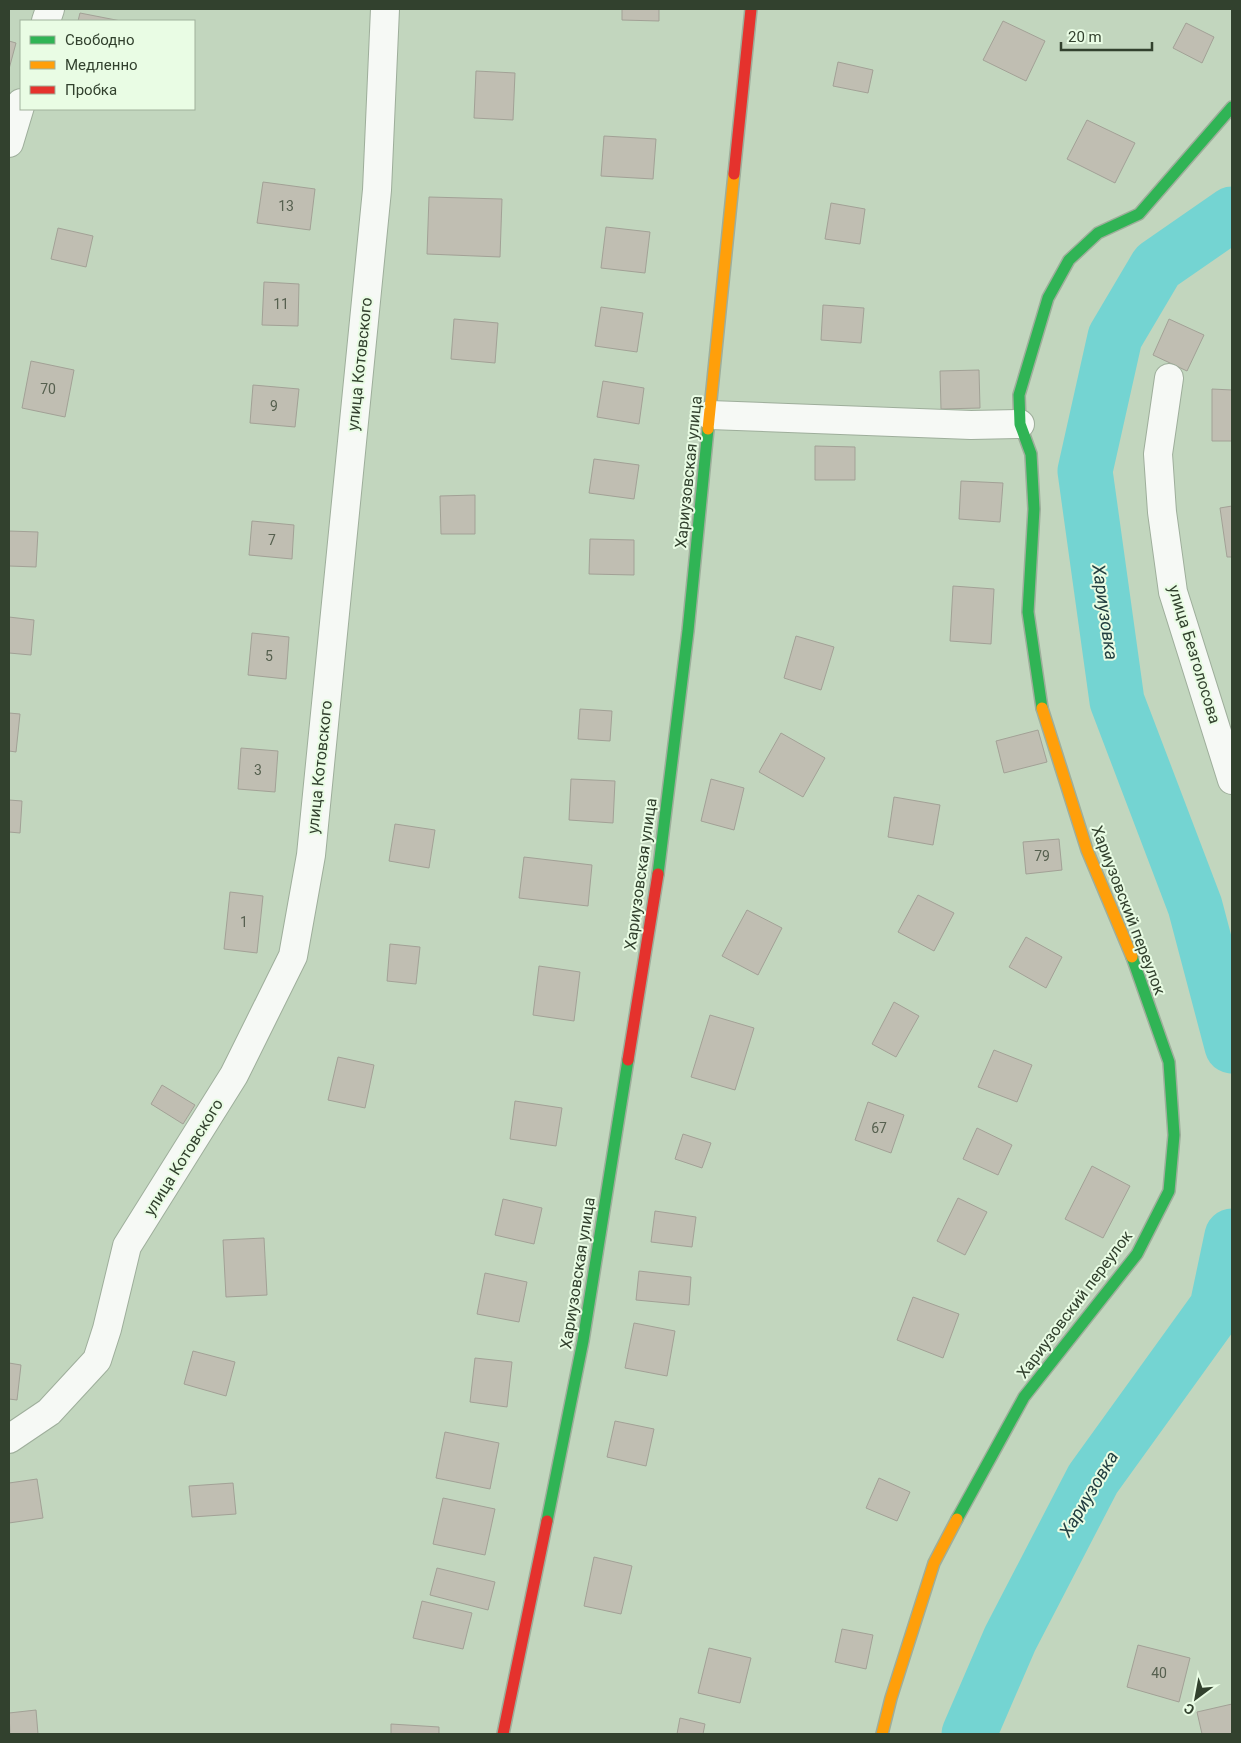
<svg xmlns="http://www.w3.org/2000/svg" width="1241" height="1743" font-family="Roboto,sans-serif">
<rect width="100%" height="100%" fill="#c2d6be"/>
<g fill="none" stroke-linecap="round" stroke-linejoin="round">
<path stroke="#74d4d2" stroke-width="55" d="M 1232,214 L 1157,266 L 1115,337 L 1085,471 L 1117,701 L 1195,906 L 1232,1046
M 969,1734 L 1010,1639 L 1093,1479 L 1217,1307 L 1232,1236"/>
</g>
<path fill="#c0beb2" stroke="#a2a196" d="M 622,9 L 659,9 L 659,21 L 622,20 Z
M 80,13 L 121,21 L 78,21 Z
M 1003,21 L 1045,41 L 1026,81 L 983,60 Z
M 1186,23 L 1214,37 L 1202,63 L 1173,48 Z
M 9,41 L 16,43 L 9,69 Z
M 838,62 L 873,70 L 868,93 L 833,86 Z
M 476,71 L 515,73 L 513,120 L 474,118 Z
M 1087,120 L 1135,143 L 1115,183 L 1067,159 Z
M 604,136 L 656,139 L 653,179 L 601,176 Z
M 263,182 L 315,189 L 310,230 L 257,223 Z
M 429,197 L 502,199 L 500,257 L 427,254 Z
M 831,203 L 865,209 L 860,244 L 825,239 Z
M 606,227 L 650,232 L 645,273 L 601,268 Z
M 58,228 L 93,236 L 86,267 L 51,259 Z
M 264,282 L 299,284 L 298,326 L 262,325 Z
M 823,305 L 864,308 L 861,343 L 821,340 Z
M 601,307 L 643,313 L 637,352 L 595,346 Z
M 454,319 L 498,323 L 495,363 L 451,359 Z
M 1169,319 L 1204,335 L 1187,371 L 1153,355 Z
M 31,361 L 74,370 L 65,417 L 22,408 Z
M 979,370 L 980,408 L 941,409 L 940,371 Z
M 603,381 L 644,388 L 639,424 L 597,417 Z
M 253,385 L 299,389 L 295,427 L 250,423 Z
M 1212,389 L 1232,390 L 1232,441 L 1212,441 Z
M 815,446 L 855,447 L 855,480 L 815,480 Z
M 594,459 L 639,465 L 634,499 L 589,493 Z
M 961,481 L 1003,483 L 1000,522 L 959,519 Z
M 475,495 L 475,534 L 441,534 L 440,496 Z
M 1232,506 L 1232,557 L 1227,557 L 1220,508 Z
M 252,521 L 294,525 L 292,559 L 249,555 Z
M 9,531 L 38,532 L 36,567 L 9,566 Z
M 590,539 L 634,540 L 634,575 L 589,574 Z
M 953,586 L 994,589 L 991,644 L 950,641 Z
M 9,617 L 34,620 L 31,655 L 9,653 Z
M 252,633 L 289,637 L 286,679 L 248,675 Z
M 796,636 L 834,647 L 821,690 L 784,678 Z
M 580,709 L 612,711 L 610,741 L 578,739 Z
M 9,713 L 20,714 L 16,752 L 9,751 Z
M 1038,730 L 1047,762 L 1004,773 L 996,741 Z
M 781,733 L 825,758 L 803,797 L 759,772 Z
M 241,748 L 278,751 L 275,792 L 238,789 Z
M 571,779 L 615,781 L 613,823 L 569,820 Z
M 711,779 L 744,788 L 734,830 L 701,821 Z
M 894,797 L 940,805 L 933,845 L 888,837 Z
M 9,800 L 22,801 L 20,833 L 9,832 Z
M 395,824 L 435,830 L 429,868 L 389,861 Z
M 1059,839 L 1062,870 L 1026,874 L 1023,842 Z
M 524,857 L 592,865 L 588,906 L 519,898 Z
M 230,892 L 263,896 L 257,953 L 224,949 Z
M 918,895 L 954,913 L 934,951 L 898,932 Z
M 747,910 L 782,928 L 758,975 L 722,956 Z
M 1026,937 L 1062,957 L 1046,988 L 1009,967 Z
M 390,944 L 420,947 L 416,984 L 387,981 Z
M 539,966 L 580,972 L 574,1021 L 533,1015 Z
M 894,1002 L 919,1016 L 896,1057 L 872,1044 Z
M 710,1015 L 754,1028 L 735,1090 L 691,1077 Z
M 994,1050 L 1032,1065 L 1017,1102 L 978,1087 Z
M 338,1057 L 374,1065 L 365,1108 L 328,1100 Z
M 162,1085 L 195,1105 L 183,1124 L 151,1104 Z
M 515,1101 L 562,1108 L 556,1146 L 510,1139 Z
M 868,1102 L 904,1115 L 891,1153 L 855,1140 Z
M 977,1128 L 1012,1145 L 998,1175 L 963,1159 Z
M 683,1134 L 711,1143 L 702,1168 L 675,1159 Z
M 1092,1166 L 1130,1186 L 1103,1238 L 1065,1219 Z
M 958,1198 L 987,1212 L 965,1255 L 937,1241 Z
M 503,1199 L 542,1208 L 534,1244 L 495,1235 Z
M 655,1211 L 696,1217 L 692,1247 L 651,1242 Z
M 264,1238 L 267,1295 L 226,1297 L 223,1240 Z
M 639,1271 L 691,1277 L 689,1305 L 636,1300 Z
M 485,1273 L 527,1282 L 519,1322 L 477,1314 Z
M 913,1297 L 959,1314 L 943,1358 L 897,1340 Z
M 634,1323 L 675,1331 L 667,1376 L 625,1368 Z
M 193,1351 L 235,1362 L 226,1396 L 184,1384 Z
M 475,1358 L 512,1362 L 507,1407 L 470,1402 Z
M 9,1363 L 21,1365 L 17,1400 L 9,1399 Z
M 615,1421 L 654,1429 L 646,1466 L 607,1457 Z
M 445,1432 L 499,1443 L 490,1489 L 436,1478 Z
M 879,1478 L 910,1492 L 897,1521 L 866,1508 Z
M 37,1479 L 43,1518 L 9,1523 L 9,1483 Z
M 233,1483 L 236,1514 L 192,1517 L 189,1486 Z
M 443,1498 L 495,1509 L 485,1555 L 433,1544 Z
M 594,1557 L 632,1566 L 621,1614 L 584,1606 Z
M 437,1568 L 495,1582 L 488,1610 L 430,1595 Z
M 422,1601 L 472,1613 L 463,1649 L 413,1638 Z
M 842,1629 L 873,1635 L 866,1669 L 835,1662 Z
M 1138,1645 L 1190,1658 L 1179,1702 L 1127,1687 Z
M 709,1648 L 751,1658 L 740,1703 L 698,1693 Z
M 1232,1704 L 1232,1734 L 1202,1734 L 1197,1712 Z
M 36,1710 L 38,1734 L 10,1734 L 9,1713 Z
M 680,1718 L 705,1724 L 703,1734 L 677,1734 Z
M 391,1724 L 439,1727 L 439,1734 L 391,1734 Z"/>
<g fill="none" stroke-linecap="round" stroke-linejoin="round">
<defs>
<path id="street" d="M 46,21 L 50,9
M 9,143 L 21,103
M 1169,378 L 1158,454 L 1162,512 L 1173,592 L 1232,780
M 710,415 L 971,425 L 1020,424
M 9,1439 L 49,1412 L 97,1360 L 107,1329 L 127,1246 L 234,1075 L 293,956 L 311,855 L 377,190 L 385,9"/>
<path id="fast" d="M 1042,708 L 1028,612 L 1034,509 L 1031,454 L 1020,424 L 1019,395 L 1048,298 L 1069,260 L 1098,233 L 1139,214 L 1232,107
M 658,874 L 688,631 L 708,429
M 957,1519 L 1024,1397 L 1137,1254 L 1169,1191 L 1174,1135 L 1169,1062 L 1132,957
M 547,1521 L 583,1341 L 628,1060"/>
<path id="slow" d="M 708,429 L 734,174
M 1042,708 L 1087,850 L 1132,957
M 882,1734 L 891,1698 L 934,1563 L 957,1519"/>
<path id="jam" d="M 734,174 L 751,9
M 628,1060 L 658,874
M 503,1734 L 547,1521"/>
</defs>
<use href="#street" stroke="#9eae9b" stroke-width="30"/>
<use href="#fast" stroke="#9eae9b" stroke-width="14"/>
<use href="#slow" stroke="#9eae9b" stroke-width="14"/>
<use href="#jam" stroke="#9eae9b" stroke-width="14"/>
<use href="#street" stroke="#f6f9f5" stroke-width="28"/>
<use href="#fast" stroke="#30b455" stroke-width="11"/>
<use href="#slow" stroke="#ff9f0a" stroke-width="11"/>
<use href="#jam" stroke="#e5322d" stroke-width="11"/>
</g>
<g text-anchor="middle" stroke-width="4" stroke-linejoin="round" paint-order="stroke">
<g font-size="14" fill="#56604f">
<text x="286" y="211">13</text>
<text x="281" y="309">11</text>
<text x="48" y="394">70</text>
<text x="274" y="411">9</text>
<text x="272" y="545">7</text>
<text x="269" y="661">5</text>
<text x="258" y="775">3</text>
<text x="1042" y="861">79</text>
<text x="244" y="927">1</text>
<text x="879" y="1133">67</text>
<text x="1159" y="1678">40</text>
</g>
<g font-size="16" fill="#32412e" stroke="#e9fce4">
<text transform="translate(359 364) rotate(-84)" y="6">улица Котовского</text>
<text transform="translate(688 472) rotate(-84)" y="6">Хариузовская улица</text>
<text transform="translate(1195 654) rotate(73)" y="6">улица Безголосова</text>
<text transform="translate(319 767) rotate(-84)" y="6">улица Котовского</text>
<text transform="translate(640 874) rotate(-82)" y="6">Хариузовская улица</text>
<text transform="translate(1129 910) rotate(69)" y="6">Хариузовский переулок</text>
<text transform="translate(183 1157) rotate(-58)" y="6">улица Котовского</text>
<text transform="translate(577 1273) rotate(-81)" y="6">Хариузовская улица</text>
<text transform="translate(1074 1304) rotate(-53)" y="6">Хариузовский переулок</text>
</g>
<g font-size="18" font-style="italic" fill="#233f41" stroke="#e9fce4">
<text transform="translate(1105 612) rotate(82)" y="6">Хариузовка</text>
<text transform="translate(1089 1494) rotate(-59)" y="6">Хариузовка</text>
</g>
</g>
<rect width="1241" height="1743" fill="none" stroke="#32412e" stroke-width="20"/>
<rect x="20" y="20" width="175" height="90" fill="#e9fce4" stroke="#a0b19b"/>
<rect x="30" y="36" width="25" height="8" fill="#30b455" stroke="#a0b19b"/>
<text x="65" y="45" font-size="15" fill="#32412e">Свободно</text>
<rect x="30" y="61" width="25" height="8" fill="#ff9f0a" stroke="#a0b19b"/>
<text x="65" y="70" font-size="15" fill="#32412e">Медленно</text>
<rect x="30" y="86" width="25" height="8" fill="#e5322d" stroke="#a0b19b"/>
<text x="65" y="95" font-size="15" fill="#32412e">Пробка</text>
<g transform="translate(1196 1698) rotate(212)" stroke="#e9fce4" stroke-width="4" paint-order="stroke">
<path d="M0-4L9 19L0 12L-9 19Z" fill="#32412e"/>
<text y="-8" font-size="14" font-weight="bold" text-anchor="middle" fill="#32412e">С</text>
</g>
<path d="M1061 42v8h91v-8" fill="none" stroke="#32412e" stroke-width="2.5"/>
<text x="1068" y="42" font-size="15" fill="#32412e" stroke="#e9fce4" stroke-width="4" paint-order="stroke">20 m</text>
</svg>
